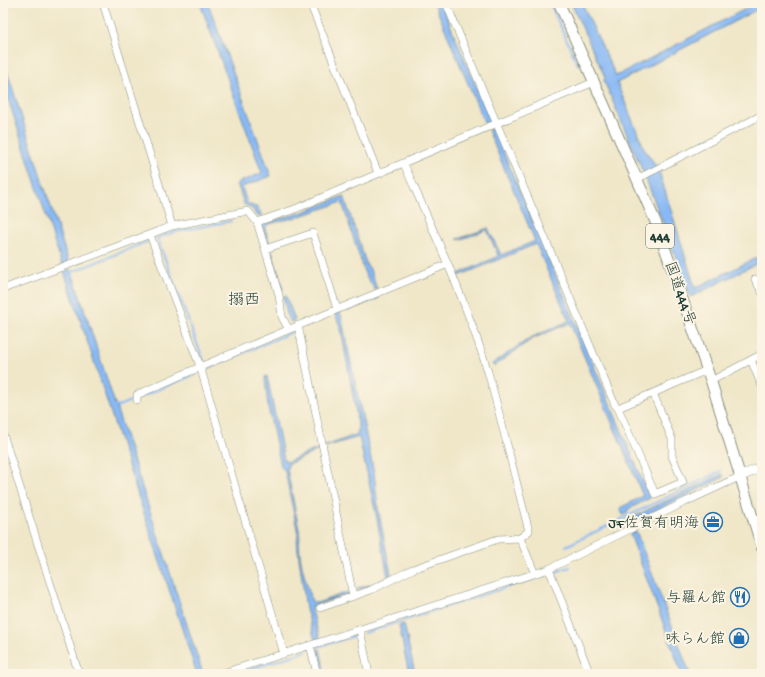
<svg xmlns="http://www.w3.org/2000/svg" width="765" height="677" font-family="'Gochi Hand','Klee One',sans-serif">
<rect width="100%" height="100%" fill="#fcf5e5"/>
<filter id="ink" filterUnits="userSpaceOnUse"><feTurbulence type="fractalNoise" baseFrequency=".025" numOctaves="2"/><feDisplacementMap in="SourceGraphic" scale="8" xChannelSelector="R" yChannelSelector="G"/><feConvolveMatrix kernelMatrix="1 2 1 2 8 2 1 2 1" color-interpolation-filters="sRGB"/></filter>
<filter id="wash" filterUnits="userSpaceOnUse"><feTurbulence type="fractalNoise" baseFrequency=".012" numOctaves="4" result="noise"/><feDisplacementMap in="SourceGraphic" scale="16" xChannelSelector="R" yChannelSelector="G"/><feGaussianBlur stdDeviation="0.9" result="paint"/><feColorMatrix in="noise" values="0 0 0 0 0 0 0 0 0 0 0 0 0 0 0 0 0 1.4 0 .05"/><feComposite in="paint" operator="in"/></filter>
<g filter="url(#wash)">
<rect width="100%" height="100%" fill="#f0e7c9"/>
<path fill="#89b9f5" stroke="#547b94" d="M 200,3 L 208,3 L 271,176 L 242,187 L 247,203 L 258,208 L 262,216 L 260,217 L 255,214 L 254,210 L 244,204 L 237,183 L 262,173 Z
M 434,3 L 441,3 L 491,122 L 485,124 Z
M 571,3 L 582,3 L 616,76 L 757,3 L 762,3 L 762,7 L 617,83 L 644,148 L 659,171 L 695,288 L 762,255 L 762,261 L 691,297 L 646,179 L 650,176 L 643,172 L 604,81 L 605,77 Z
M 3,59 L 69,263 L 62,265 L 3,83 Z
M 493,128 L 650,498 L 627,510 L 628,513 L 623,515 L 620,508 L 643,496 L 570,323 L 532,339 L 494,366 L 492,364 L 530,338 L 569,321 L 536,244 L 459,276 L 458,274 L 497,257 L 498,255 L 487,230 L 459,240 L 457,239 L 488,228 L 501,255 L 535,241 L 488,130 Z
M 344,196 L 367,266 L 369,267 L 377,289 L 375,290 L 365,274 L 342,202 L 301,216 L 269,224 L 265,228 L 270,245 L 268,245 L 262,226 L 268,222 L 303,212 Z
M 271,249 L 283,289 L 281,290 L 269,250 Z
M 71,269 L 203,674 L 197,674 L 64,271 Z
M 283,296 L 286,296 L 295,320 L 291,322 L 288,319 Z
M 378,296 L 379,298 L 347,311 L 346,309 Z
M 340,311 L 374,473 L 378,508 L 391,575 C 383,584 368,587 357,590 L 357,588 L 373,584 L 388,577 L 376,514 L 359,437 L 325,447 L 325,446 L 358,434 L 358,423 L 341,329 L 335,314 Z
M 267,376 L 284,460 L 287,462 L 319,448 L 319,450 L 288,464 L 287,469 L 300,534 C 297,557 306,580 312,602 L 317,603 L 348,592 L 348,594 L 311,607 L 320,639 L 315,640 L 306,609 L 297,543 L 298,534 L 285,471 L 281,466 L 268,407 L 265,377 Z
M 722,474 L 724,477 L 632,522 L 633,524 L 626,527 L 624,525 L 625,521 Z
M 636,531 L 690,674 L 682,674 L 630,534 Z
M 404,624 L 415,674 L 409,674 L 399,625 Z
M 320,649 L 325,674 L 321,674 L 316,651 Z"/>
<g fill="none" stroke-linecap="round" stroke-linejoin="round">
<path stroke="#89b9f5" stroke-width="2" d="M 550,3 L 578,65
M 72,272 L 149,241
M 204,362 L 157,238 L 174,232 L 231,221
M 206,369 L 292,332
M 116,407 L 198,373
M 566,546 L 721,471
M 554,572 L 570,567
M 364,633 L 532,579
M 314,648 L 357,635
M 234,674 L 307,651"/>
</g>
</g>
<g filter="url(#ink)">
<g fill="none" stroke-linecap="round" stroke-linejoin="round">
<defs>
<path id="minor" d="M 103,3 L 172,226
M 310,3 L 378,173
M 446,3 L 615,405 L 618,408
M 404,164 C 434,232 466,301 488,372 C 503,425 515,479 529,531 L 520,538 L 535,574
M 637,179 L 762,115
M 257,222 L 295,209 L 594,82
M 150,235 L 200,366 L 284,654
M 265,249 L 313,233 L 337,309
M 755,279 L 762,292
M 3,289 L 172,226 L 248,211 L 257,222 L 279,295 L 282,317 L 288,328
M 298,325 L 353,596
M 751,360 L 762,386
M 711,381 L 762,354
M 653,393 L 672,439 L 672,456 L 683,482 L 655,494 L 618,408 L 707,370
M 137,400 L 137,395 C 240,348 344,307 448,264
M 3,434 L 79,674
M 549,569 L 590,674
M 320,608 L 371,590 L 413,569 L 498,539 L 520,538
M 360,630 L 369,674
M 310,645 L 317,674
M 220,674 L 549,569 L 685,502 L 741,476"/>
<path id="major" d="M 741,476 L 762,467"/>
<path id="highway" d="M 559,3 L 637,179 L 656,223 L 711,381 L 762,548"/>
</defs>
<use href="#minor" stroke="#88927e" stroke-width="8"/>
<use href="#major" stroke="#88927e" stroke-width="10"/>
<use href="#highway" stroke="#88927e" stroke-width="12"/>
<use href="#minor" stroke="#fff" stroke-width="7"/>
<use href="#major" stroke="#fff" stroke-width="9"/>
<use href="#highway" stroke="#fff" stroke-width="10"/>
</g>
</g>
<defs>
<symbol id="office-ring" viewBox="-11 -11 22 22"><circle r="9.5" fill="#fcf5e5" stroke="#1f6fb2" stroke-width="1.5"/><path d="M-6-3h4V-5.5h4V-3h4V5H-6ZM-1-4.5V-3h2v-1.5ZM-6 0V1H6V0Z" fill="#1f6fb2"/></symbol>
<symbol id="restaurant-ring" viewBox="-11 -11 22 22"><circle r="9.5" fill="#fcf5e5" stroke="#1f6fb2" stroke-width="1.5"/><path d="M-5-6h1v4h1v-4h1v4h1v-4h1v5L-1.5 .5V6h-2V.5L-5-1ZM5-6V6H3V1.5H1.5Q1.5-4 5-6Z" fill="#1f6fb2"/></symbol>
<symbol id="shop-ring" viewBox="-11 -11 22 22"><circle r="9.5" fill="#fcf5e5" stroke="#1f6fb2" stroke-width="1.5"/><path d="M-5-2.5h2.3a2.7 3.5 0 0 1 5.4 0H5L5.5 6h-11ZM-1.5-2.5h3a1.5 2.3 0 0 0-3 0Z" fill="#1f6fb2"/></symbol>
</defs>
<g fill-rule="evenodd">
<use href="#office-ring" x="702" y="511" width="22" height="22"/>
<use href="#restaurant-ring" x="729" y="586" width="22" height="22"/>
<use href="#shop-ring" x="728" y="627" width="22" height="22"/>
</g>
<g text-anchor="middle" stroke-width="4" stroke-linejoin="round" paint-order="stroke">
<rect fill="#fcf5e5" stroke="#617469" stroke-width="1" x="646" y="224" width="28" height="24" rx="3"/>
<g font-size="14" font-weight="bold" fill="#1f3d34">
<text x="660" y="241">444</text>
</g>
<g font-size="15" fill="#1f3d34" stroke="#fcf5e5">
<text transform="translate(681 293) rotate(71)" y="5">国道444号</text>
</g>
<g font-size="15" fill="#1f3d34" stroke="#fcf5e5" text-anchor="end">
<text x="699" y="527">JF佐賀有明海</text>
<text x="726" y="602">与羅ん館</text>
<text x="725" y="643">味らん館</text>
</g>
<g font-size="16" fill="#1f3d34" stroke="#fcf5e5">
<text x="244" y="304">搦西</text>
</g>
</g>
<rect width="765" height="677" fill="none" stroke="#fcf5e5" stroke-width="16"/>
</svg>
